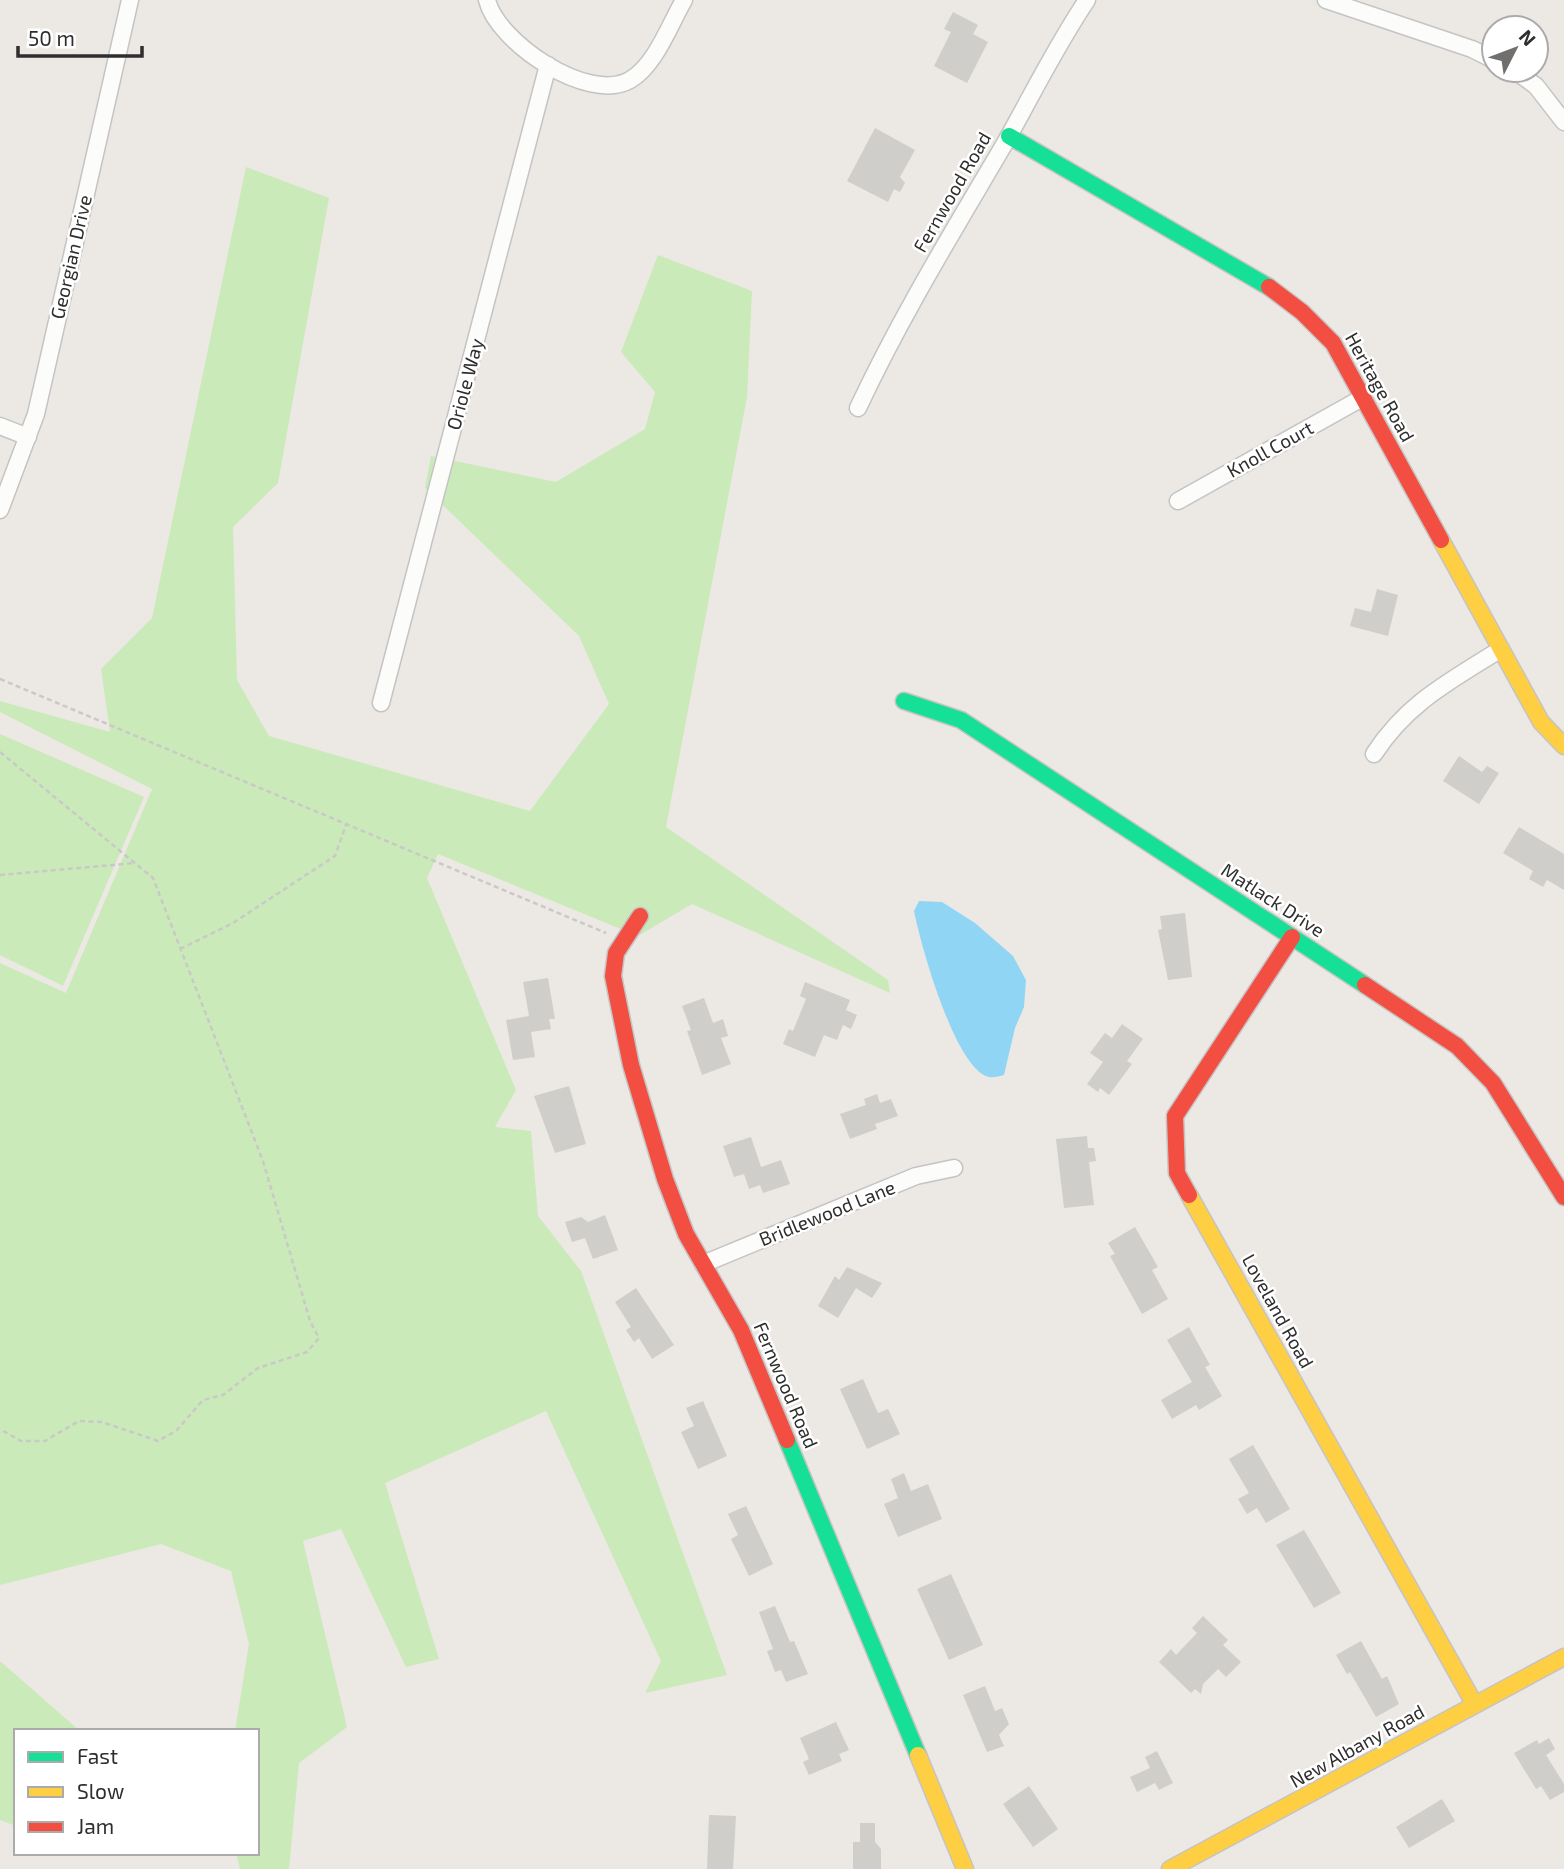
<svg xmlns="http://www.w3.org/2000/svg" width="1564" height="1869" font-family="'Exo 2',sans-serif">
<rect width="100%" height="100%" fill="#ece8e3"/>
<path fill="#cbeab9" d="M 246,167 L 329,198 L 278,483 L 233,527 L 237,680 L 269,736 L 530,811 L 609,704 L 579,636 L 425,488 L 431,456 L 556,482 L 645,429 L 655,392 L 621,352 L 658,255 L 752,291 L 747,397 L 666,827 L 888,980 L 890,993 L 692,904 L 638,936 L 438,854 L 427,878 L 516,1090 L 495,1127 L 531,1131 L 538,1216 L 581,1271 L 727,1675 L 645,1693 L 661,1661 L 546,1411 L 385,1483 L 439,1659 L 406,1667 L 341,1529 L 303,1541 L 347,1727 L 299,1763 L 289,1869 L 240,1869 L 236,1853 L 257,1853 L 257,1731 L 235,1731 L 249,1644 L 231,1571 L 161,1544 L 0,1585 L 0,963 L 66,993 L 152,789 L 0,712 L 0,701 L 110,732 L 101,669 L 152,618 Z
M 0,734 L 144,797 L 63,986 L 0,955 Z
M 0,1661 L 80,1731 L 16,1731 L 16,1826 L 0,1820 Z"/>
<path fill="#90d6f4" d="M 919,901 L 942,902 L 975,923 L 1013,956 L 1026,980 L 1024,1007 L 1015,1028 L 1004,1075 C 1000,1076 993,1078 989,1077 C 955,1070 920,942 914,911 Z"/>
<path fill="#d0ceca" d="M 953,12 L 978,25 L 973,34 L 988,42 L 967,83 L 934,66 L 951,32 L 944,29 Z
M 875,128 L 915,150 L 900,177 L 905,183 L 900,192 L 894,189 L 888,202 L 847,181 Z
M 1377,589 L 1398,595 L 1388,636 L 1350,626 L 1355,608 L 1371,612 Z
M 1459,756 L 1482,772 L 1487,766 L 1499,773 L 1479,804 L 1443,781 Z
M 1519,827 L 1564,854 L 1564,890 L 1547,880 L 1543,887 L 1529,879 L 1533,871 L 1503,853 Z
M 1185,913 L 1192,977 L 1168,980 L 1158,930 L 1162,929 L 1160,916 Z
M 548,978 L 555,1019 L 549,1019 L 551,1029 L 531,1032 L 535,1057 L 513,1060 L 506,1020 L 529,1016 L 523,982 Z
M 805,982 L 850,1000 L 846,1010 L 857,1015 L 851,1029 L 843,1025 L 837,1040 L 824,1035 L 815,1057 L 783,1044 L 789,1029 L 793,1031 L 806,999 L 800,996 Z
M 704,998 L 713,1023 L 723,1019 L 728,1036 L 721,1038 L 731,1064 L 702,1075 L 687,1031 L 691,1030 L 682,1006 Z
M 1122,1024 L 1143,1039 L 1127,1061 L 1132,1064 L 1109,1095 L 1100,1088 L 1098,1092 L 1087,1084 L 1103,1062 L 1090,1053 L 1105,1033 L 1112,1038 Z
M 569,1086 L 586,1144 L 555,1153 L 534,1096 Z
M 877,1094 L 880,1103 L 891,1099 L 898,1116 L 875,1124 L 877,1129 L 850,1139 L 840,1114 L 866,1105 L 864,1099 Z
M 1087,1136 L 1088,1148 L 1094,1148 L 1096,1161 L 1089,1162 L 1094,1205 L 1064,1208 L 1056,1139 Z
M 751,1137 L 761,1167 L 781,1160 L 790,1184 L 763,1193 L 760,1185 L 749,1189 L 744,1174 L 734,1177 L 723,1146 Z
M 605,1215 L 618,1250 L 593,1259 L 585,1238 L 572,1242 L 565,1222 L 581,1217 L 588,1222 Z
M 1135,1227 L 1158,1267 L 1152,1270 L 1168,1299 L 1142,1314 L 1110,1256 L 1115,1254 L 1108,1243 Z
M 847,1267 L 882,1283 L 872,1298 L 856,1288 L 838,1318 L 818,1306 L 835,1276 L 839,1280 Z
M 636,1288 L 674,1345 L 652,1359 L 639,1338 L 634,1342 L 626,1330 L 631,1327 L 615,1302 Z
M 1189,1327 L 1210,1365 L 1205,1367 L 1222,1396 L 1199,1410 L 1196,1405 L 1172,1419 L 1161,1400 L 1192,1382 L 1167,1340 Z
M 863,1379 L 878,1413 L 888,1409 L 900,1434 L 867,1449 L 840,1389 Z
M 703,1401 L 727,1456 L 698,1469 L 681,1432 L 694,1426 L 686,1408 Z
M 1253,1445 L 1290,1509 L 1266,1523 L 1257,1508 L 1247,1514 L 1238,1499 L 1249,1493 L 1229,1459 Z
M 904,1473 L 911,1491 L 928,1484 L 942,1519 L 898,1537 L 884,1504 L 898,1498 L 891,1479 Z
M 746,1506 L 773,1564 L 749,1576 L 731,1539 L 738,1535 L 728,1514 Z
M 1304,1530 L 1341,1593 L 1314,1608 L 1276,1545 Z
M 951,1574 L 983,1645 L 949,1660 L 917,1589 Z
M 775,1606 L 790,1642 L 794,1641 L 808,1674 L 786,1682 L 781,1670 L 775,1672 L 767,1651 L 773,1649 L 759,1612 Z
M 1203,1616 L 1228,1640 L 1223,1645 L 1241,1662 L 1226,1677 L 1218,1669 L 1203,1684 L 1201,1694 L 1195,1689 L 1191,1693 L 1159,1662 L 1171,1649 L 1176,1655 L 1197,1633 L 1192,1628 Z
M 1361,1641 L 1382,1679 L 1387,1676 L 1399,1704 L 1376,1717 L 1350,1672 L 1347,1674 L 1336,1655 Z
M 985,1686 L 995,1711 L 1002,1708 L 1009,1724 L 999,1735 L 1004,1746 L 987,1752 L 963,1695 Z
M 836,1722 L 849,1750 L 839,1754 L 842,1761 L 809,1775 L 803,1762 L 809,1759 L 800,1738 Z
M 1549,1738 L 1555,1749 L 1546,1755 L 1564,1784 L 1564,1792 L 1550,1800 L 1541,1786 L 1536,1789 L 1514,1753 L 1537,1740 L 1539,1744 Z
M 1157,1751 L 1173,1783 L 1159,1790 L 1155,1783 L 1137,1792 L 1130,1777 L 1150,1768 L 1145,1757 Z
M 1029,1786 L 1058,1829 L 1033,1847 L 1003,1804 Z
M 1442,1799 L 1455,1821 L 1409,1848 L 1396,1827 Z
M 709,1815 L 736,1816 L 733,1869 L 707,1869 Z
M 860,1823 L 875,1823 L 875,1842 L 881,1849 L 881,1869 L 853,1869 L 853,1842 L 860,1842 Z"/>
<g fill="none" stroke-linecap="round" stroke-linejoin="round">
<defs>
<path id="street" d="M 487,0 C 497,42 588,104 630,80 C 655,66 670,24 684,0
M 1326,0 L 1472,49 L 1494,60
M 1514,70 L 1536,86 L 1564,122
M 858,408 C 901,316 954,230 1005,143 C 1032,95 1056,46 1087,0
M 0,426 L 28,437
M 1178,501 L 1362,398
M 0,510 L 36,414 L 130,0
M 381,703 L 548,65
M 1374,754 C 1407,703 1450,681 1501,649
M 703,1264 L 916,1176 L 954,1168"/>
<path id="fast" d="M 1009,136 L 1269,287
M 904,701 L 961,720 L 1365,985
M 787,1440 L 918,1755"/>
<path id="slow" d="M 1441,540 L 1541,722 L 1564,746
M 1189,1195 L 1475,1705
M 918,1755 L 965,1869
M 1170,1869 L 1564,1657"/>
<path id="jam" d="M 1269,287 L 1302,312 L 1333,343 L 1441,540
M 640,916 L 616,953 L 613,976 L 631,1065 L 665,1179 L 686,1234 L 741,1330 L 787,1440
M 1365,985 L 1457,1046 L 1493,1083 L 1564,1197
M 1189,1195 L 1177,1173 L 1175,1116 L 1292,937"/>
</defs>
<use href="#street" stroke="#c5c4c4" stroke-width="19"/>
<use href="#fast" stroke="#c5c4c4" stroke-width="19"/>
<use href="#slow" stroke="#c5c4c4" stroke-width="19"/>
<use href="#jam" stroke="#c5c4c4" stroke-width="19"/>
<path stroke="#c9c9c8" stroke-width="2.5" stroke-dasharray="5 3.5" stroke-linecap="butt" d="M 0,679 L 606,933
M 0,752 L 153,878 L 263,1161 L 310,1321 L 319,1338 L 307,1352 L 258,1368 L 223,1395 L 203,1400 L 176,1431 L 158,1441 L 102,1422 L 79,1421 L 45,1441 L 21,1441 L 0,1429
M 0,875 L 134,863
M 180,949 L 233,923 L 335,856 L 346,825"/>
<use href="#street" stroke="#fcfcfb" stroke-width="16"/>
<use href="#fast" stroke="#16e098" stroke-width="16"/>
<use href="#slow" stroke="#ffcf43" stroke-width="16"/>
<use href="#jam" stroke="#f24e42" stroke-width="16"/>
</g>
<g text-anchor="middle" stroke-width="5" stroke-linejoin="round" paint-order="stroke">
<g font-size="19" fill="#2e2e2e" stroke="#fff">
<text transform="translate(952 192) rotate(-60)" y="7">Fernwood Road</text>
<text transform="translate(71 257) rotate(-77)" y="7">Georgian Drive</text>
<text transform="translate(465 384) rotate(-75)" y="7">Oriole Way</text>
<text transform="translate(1380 387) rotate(61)" y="7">Heritage Road</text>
<text transform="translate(1270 449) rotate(-29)" y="7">Knoll Court</text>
<text transform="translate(1273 900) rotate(33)" y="7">Matlack Drive</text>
<text transform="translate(827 1213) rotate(-22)" y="7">Bridlewood Lane</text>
<text transform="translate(1278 1311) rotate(61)" y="7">Loveland Road</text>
<text transform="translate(786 1385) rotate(67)" y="7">Fernwood Road</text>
<text transform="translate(1357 1746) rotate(-29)" y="7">New Albany Road</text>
</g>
</g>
<rect x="14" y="1729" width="245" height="126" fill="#ffffff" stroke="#ababab" stroke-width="2"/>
<rect x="28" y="1752" width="35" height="10" fill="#16e098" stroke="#ababab" stroke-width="2"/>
<text x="77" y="1764" font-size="21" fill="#2e2e2e">Fast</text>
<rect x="28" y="1787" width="35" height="10" fill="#ffcf43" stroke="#ababab" stroke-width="2"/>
<text x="77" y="1799" font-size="21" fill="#2e2e2e">Slow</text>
<rect x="28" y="1822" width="35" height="10" fill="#f24e42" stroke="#ababab" stroke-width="2"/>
<text x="77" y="1834" font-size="21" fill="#2e2e2e">Jam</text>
<g transform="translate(1515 49) rotate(48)"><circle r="33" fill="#ffffff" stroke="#ababab" stroke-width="2"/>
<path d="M0-5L12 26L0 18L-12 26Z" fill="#706f6d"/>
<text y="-10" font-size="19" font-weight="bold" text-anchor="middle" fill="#2e2e2e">N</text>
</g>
<path d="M18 46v10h124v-10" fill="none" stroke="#2e2e2e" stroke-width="3.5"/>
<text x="28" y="46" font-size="21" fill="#2e2e2e" stroke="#ffffff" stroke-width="5" paint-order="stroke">50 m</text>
</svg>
